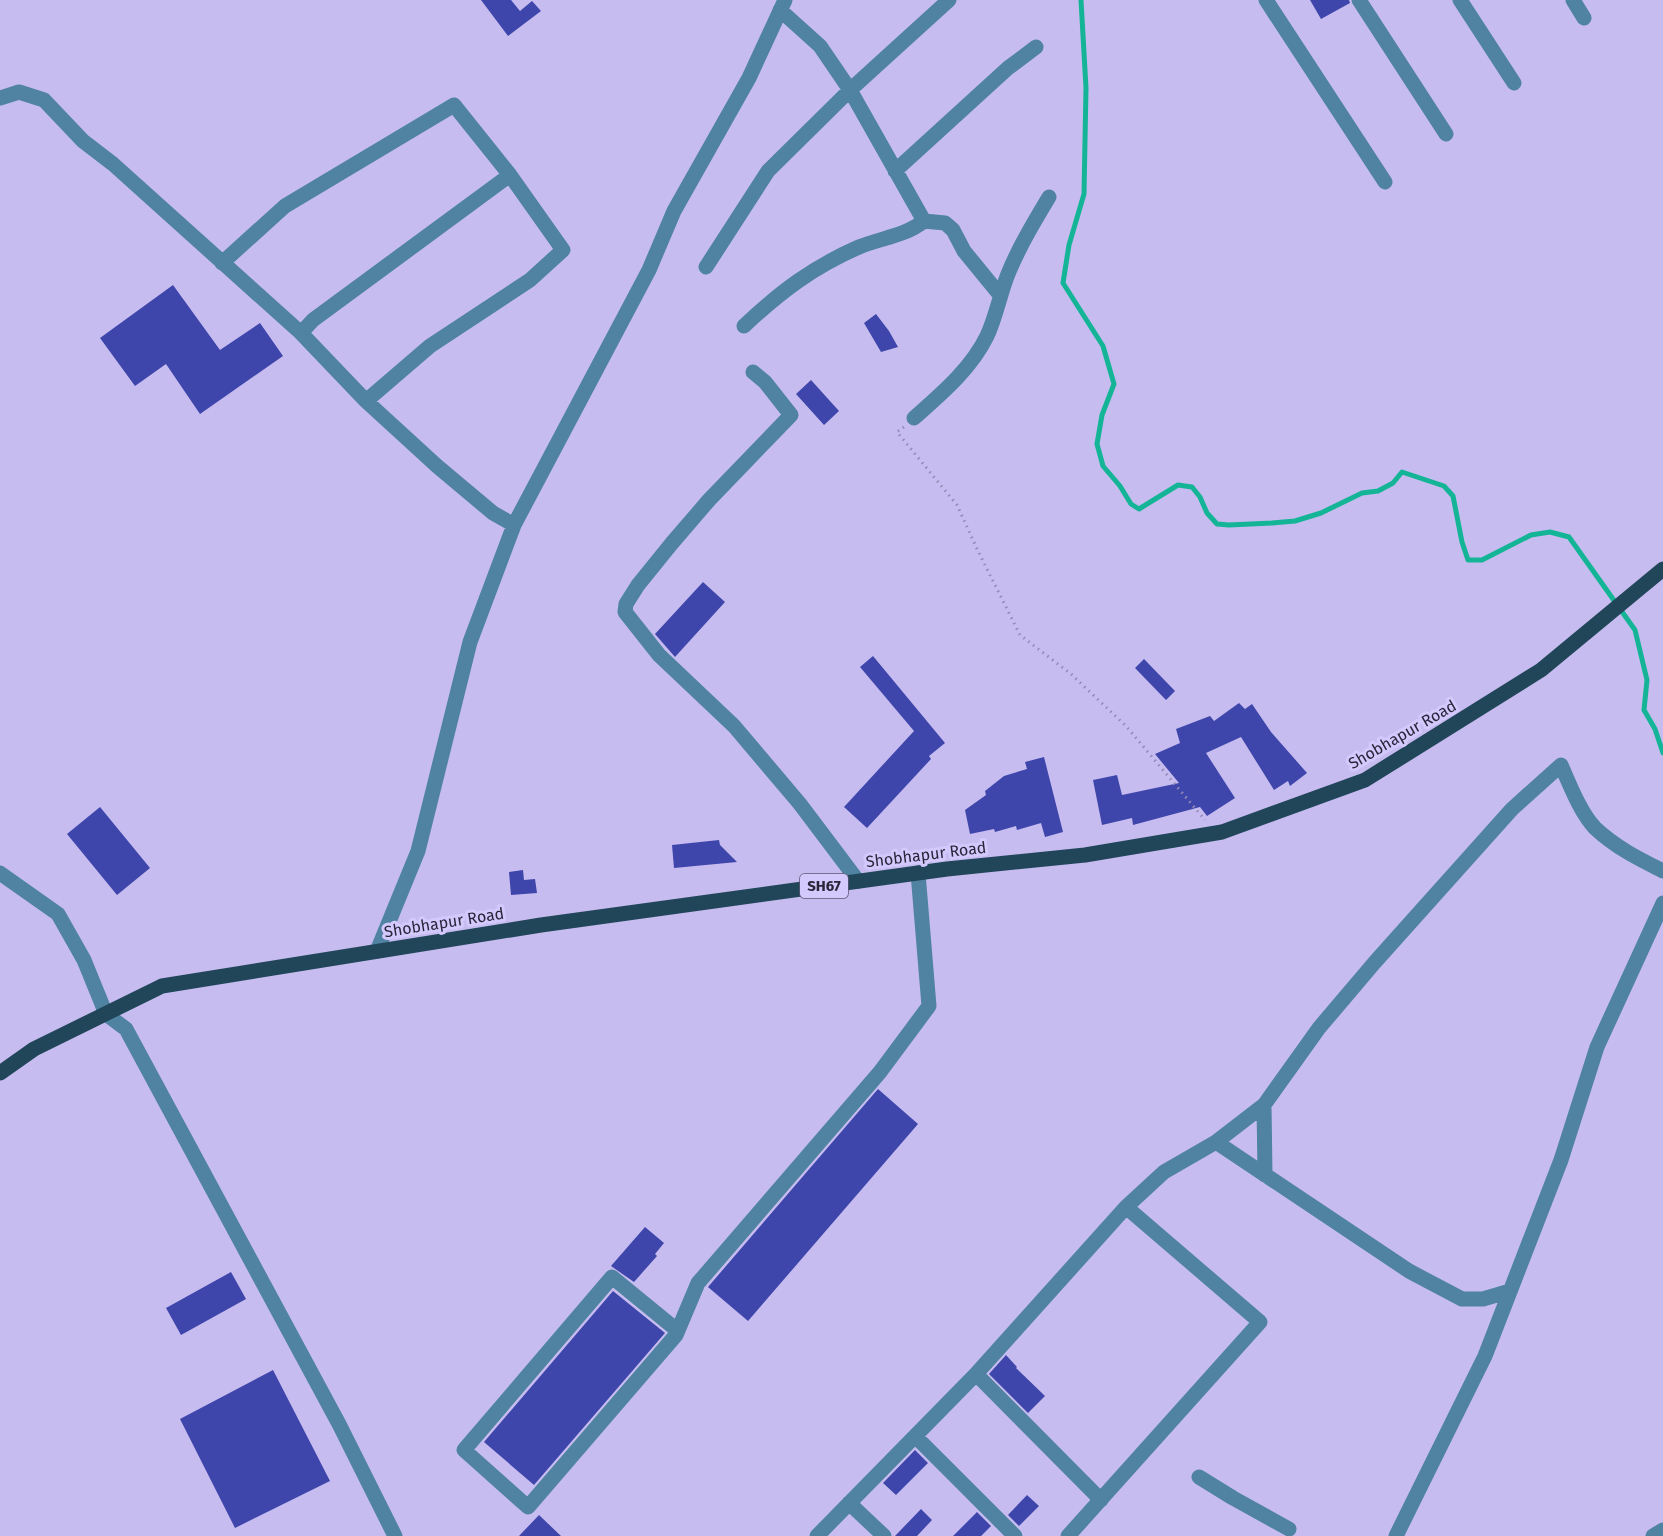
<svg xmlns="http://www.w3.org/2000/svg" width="1663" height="1536" font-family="'Fira Sans',sans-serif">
<rect width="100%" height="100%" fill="#c7bcf0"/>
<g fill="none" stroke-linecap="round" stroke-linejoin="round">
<path stroke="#14b596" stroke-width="5" d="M 1081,0 L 1086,88 L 1084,194 L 1069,245 L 1063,283 L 1103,346 L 1114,384 L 1102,415 L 1097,444 L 1103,466 L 1120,486 L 1131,504 L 1139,509 L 1178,485 L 1192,487 L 1200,497 L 1207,513 L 1217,524 L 1229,525 L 1272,523 L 1295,521 L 1321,513 L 1362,493 L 1378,491 L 1393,483 L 1402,472 L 1444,486 L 1453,496 L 1462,542 L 1468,560 L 1482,560 L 1531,535 L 1550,532 L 1569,537 L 1635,630 L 1647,680 L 1644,710 L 1655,729 L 1663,753"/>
</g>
<path fill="#3e46ab" d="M 481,0 L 511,0 L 520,11 L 532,1 L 541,11 L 508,36 Z
M 1310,0 L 1349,0 L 1350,3 L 1321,19 Z
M 173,285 L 220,350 L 260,323 L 283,356 L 200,414 L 166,364 L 135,386 L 100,338 Z
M 876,314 L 889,331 L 898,347 L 881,352 L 864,323 Z
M 811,380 L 839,411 L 824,425 L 796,394 Z
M 703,582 L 725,602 L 675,657 L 655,634 Z
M 873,656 L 945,743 L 929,756 L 931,759 L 867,828 L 844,807 L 914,731 L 860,667 Z
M 1144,659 L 1175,691 L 1166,700 L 1135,668 Z
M 1239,703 L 1245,709 L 1252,704 L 1271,732 L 1307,773 L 1290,786 L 1288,781 L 1274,790 L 1241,737 L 1206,753 L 1235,798 L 1207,816 L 1200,807 L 1133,825 L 1132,818 L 1102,825 L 1093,780 L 1117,775 L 1122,795 L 1179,783 L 1155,754 L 1180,743 L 1176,729 L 1210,716 L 1214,721 Z
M 1044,757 L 1063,832 L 1045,837 L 1041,823 L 1017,830 L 1016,826 L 995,832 L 994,829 L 970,834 L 965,810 L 986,795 L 985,791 L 1004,776 L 1027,769 L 1025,762 Z
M 100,807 L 150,868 L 117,895 L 67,834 Z
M 719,840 L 720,845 L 737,862 L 674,868 L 672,845 Z
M 523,870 L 524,880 L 535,879 L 537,893 L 511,895 L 509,872 Z
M 878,1089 L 918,1124 L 748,1321 L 708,1287 Z
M 645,1227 L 664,1243 L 655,1254 L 657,1256 L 634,1282 L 611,1266 Z
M 231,1272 L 246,1299 L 181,1335 L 166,1308 Z
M 613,1291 L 665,1333 L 534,1485 L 484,1442 Z
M 1006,1355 L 1017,1367 L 1016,1368 L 1045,1396 L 1028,1413 L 989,1374 Z
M 273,1370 L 330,1481 L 235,1528 L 180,1419 Z
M 915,1450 L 928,1463 L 896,1495 L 883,1483 Z
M 1027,1495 L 1039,1506 L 1019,1526 L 1008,1515 Z
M 921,1509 L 932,1520 L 917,1536 L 895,1536 Z
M 977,1512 L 991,1526 L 981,1536 L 953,1536 Z
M 539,1515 L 561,1536 L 519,1536 Z"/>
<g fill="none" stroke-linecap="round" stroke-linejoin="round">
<path stroke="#948bb5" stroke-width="3" stroke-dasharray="1.5 4.5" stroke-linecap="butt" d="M 904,427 L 897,432 L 957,505 L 978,551 L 1020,635 L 1071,674 L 1126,726 L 1205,820"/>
<path stroke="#4f83a1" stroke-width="15" d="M 1266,0 L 1385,182
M 1359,0 L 1446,134
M 1460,0 L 1514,83
M 1573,0 L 1584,18
M 780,10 L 820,46 L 850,90 L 924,221
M 0,98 L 19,92 L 44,100 L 83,141 L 113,164 L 301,333 L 366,401 L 437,466 L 493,513 L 514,525
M 895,171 L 1008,68 L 1036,47
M 222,263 L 285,206 L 454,105 L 510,175 L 563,250 L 530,280 L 430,346 L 366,401
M 706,267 L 768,171 L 850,90 L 949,0
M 744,326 C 780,292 813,267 859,247 C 881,238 905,236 924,221 L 945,223 L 953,230 L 964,251 L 1000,295
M 301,333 L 313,320 L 510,175
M 753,372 L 765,382 L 791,415 L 709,500 L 672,543 L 638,585 L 626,604 L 625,612 L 659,655 L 734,726 L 800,804 L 858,881
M 914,418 C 941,394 971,369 987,336 C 996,317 1000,294 1008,274 C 1019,247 1034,222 1049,197
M 0,873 L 58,914 L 84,960 L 106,1014 L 126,1029 L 339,1424 L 395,1536
M 377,951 L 418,851 L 470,642 L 514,525 L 649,270 L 674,211 L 749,78 L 785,0
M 1264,1105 L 1265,1175
M 1216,1142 L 1264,1105 L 1319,1028 L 1375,962 L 1512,809 L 1561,765 C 1570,785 1580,812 1595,828 C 1615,847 1639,859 1663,871
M 678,1331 L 612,1277 L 464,1450 L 528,1507 L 676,1335 L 698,1283 L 880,1072 L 929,1006 L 918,873
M 976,1374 L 1101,1500
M 915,1436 L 1015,1536
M 1199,1477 L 1233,1498 L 1289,1529
M 849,1503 L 884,1536
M 817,1536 L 976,1374 L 1126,1207 L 1164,1172 L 1216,1142 L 1409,1271 L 1462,1299 L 1483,1299 L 1510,1291
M 1068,1536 L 1260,1322 L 1126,1207
M 1396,1536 L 1485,1356 L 1561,1160 L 1597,1047 L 1663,903
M 1653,1536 L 1663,1530"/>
<path stroke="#21465a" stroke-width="15" d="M 0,1073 L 34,1049 L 162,986 L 541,925 L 947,869 L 1085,855 L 1222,832 L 1365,780 L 1541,670 L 1663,569"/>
</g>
<g text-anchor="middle" stroke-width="6" stroke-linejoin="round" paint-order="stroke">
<rect fill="#d4c9fd" stroke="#5d5774" stroke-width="1.5" x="800" y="874" width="48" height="24" rx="4.5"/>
<g font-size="15" font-weight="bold" fill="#2a263a">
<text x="824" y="891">SH67</text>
</g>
<g font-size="16" fill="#2a263a" stroke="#d4c9fd">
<text transform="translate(1402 734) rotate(-30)" y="6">Shobhapur Road</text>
<text transform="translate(926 854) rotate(-7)" y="6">Shobhapur Road</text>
<text transform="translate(444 922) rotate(-9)" y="6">Shobhapur Road</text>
</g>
</g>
</svg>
